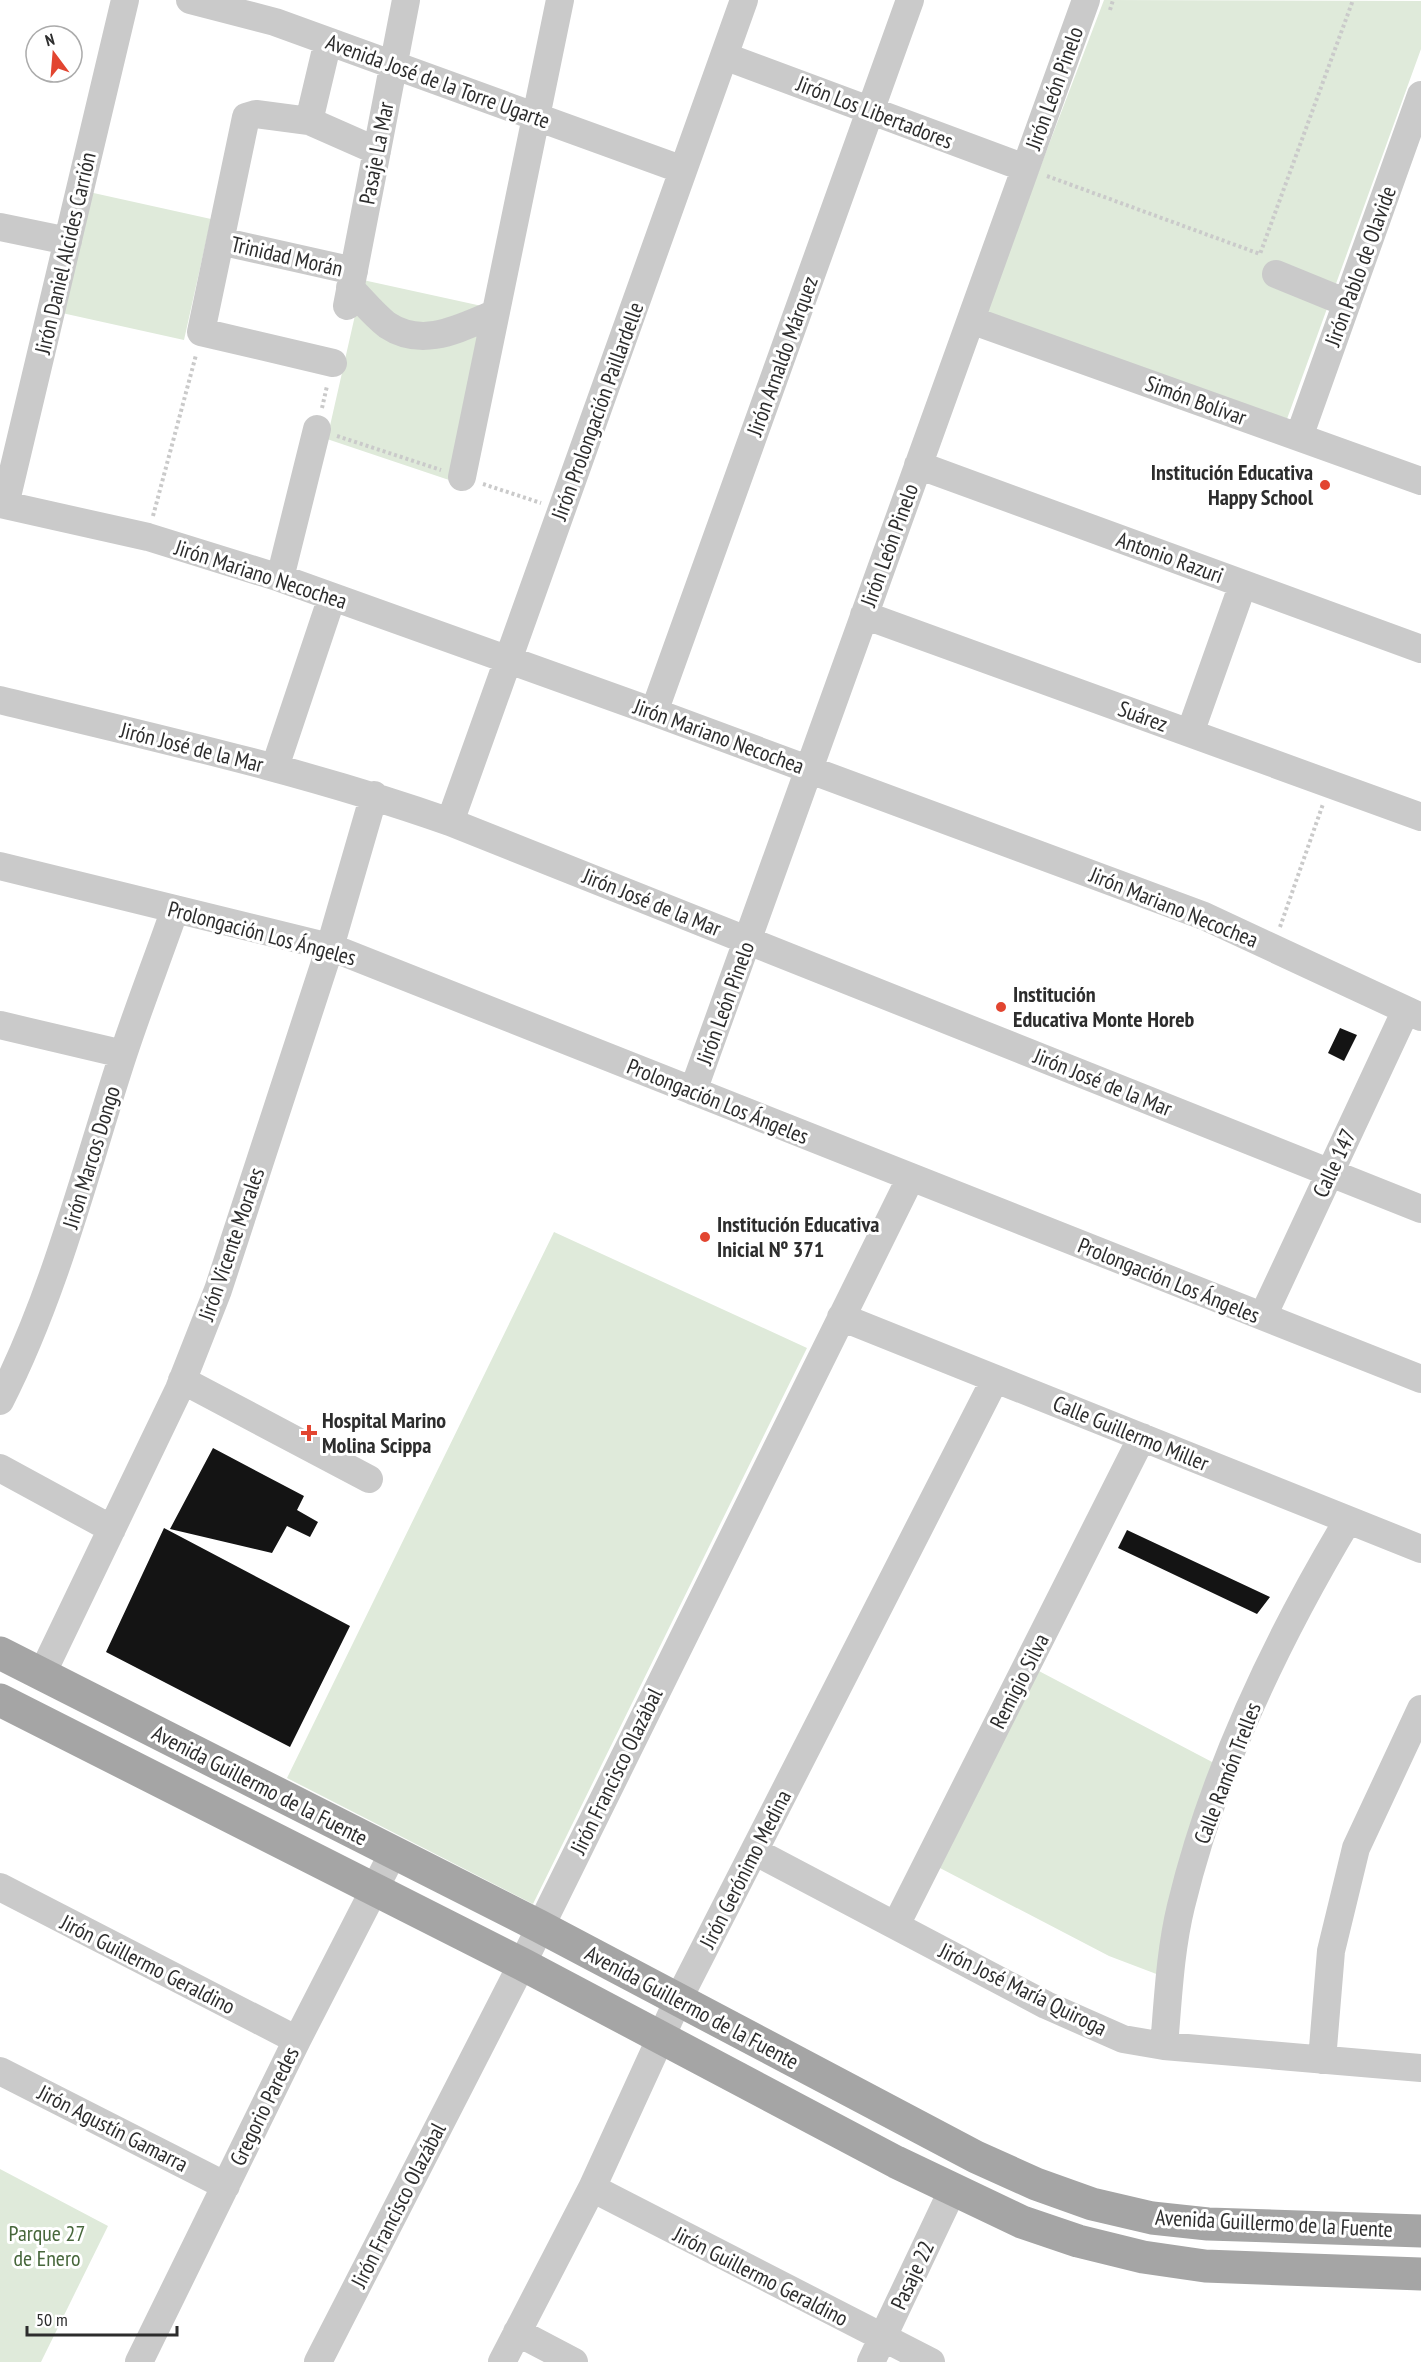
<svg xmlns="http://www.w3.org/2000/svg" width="1421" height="2362" font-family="'PT Sans Narrow',sans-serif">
<rect width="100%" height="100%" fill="#fff"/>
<path fill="#dfeada" d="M 1104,0 L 1421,1 L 1421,49 L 1287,419 L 985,312 Z
M 89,192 L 211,219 L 184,340 L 62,313 Z
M 363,280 L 491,308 L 455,482 L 327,439 Z
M 554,1232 L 807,1348 L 533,1904 L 287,1778 Z
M 1037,1670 L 1214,1763 C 1185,1833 1167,1900 1159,1975 L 1109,1956 L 938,1867 Z
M 0,2169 L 108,2226 L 41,2362 L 0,2362 Z"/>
<path fill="#141414" d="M 1340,1028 L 1357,1035 L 1344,1061 L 1328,1053 Z
M 213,1448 L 304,1496 L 297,1510 L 318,1522 L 310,1537 L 287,1526 L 272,1553 L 170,1529 Z
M 164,1528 L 350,1626 L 290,1747 L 106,1652 Z
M 1127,1530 L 1270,1597 L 1257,1614 L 1118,1548 Z"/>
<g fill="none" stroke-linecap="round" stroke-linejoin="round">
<path stroke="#cacaca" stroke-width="4" stroke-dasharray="3 3" stroke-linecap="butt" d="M 1110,10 L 1113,0
M 1047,176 L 1260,254 L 1353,0
M 322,408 L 327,386
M 337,436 L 441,470
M 483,484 L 541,503
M 153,516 L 196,355
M 1280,927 L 1323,804"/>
<path stroke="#cacaca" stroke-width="28" d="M 190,0 L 275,22 L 683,170
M 328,41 L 309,121 L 377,151
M 724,56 L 1025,168
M 309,121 L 256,114 L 246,117 L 201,332 L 333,363
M 0,227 L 68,241
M 220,241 L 354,271
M 1276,274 L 1347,303
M 350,288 C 362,300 374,315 387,325 C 423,349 460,328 494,314
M 347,306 L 406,0
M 971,320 L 1421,481
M 1299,437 L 1421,95
M 918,465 L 1421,649
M 462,477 L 560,0
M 0,504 L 148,537 L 280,578 L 654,712 L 1204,916 L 1421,1017
M 5,505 L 125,0
M 280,578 L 317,429
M 864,615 L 1421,817
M 0,700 C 151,737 303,770 450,822 L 1421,1209
M 654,712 L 910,0
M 1190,733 L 1243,584
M 275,767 L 332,597
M 450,822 L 744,0
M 0,866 L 330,947 L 1421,1379
M 0,1025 L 123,1054
M 693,1091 L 1086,0
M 1263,1316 L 1406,1010
M 841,1317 L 1421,1549
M 182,1380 L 369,1479
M 0,1401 C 56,1291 85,1171 123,1055 C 139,1006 158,958 175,909
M 0,1468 L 112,1529
M 42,1674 L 179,1389 L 218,1290 L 330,947 L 374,795
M 754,1851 L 1046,2005 L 1123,2039 L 1164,2046 L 1421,2068
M 0,1887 L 297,2040
M 896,1925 L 1142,1437
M 1164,2046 C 1168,2000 1170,1951 1181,1906 C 1214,1769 1276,1640 1348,1520
M 1322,2060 L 1331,1951 L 1356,1848 L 1421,1709
M 0,2071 L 226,2186
M 592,2188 L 931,2362
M 517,2332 L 574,2362
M 139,2362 L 297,2040 L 393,1853
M 318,2362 L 522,1964 L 911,1177
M 502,2362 L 592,2188 L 678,2000 L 995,1379
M 871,2362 L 953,2189"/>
<path stroke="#a5a5a5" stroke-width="33" d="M 0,1653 L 539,1926 L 976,2157 L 1036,2184 L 1092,2204 L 1152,2218 L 1208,2224 L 1421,2231
M 0,1700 L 522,1964 L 896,2162 L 1022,2222 L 1078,2241 L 1143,2257 L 1205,2266 L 1421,2274"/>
</g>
<g fill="#e24530" stroke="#fff" stroke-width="2">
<circle cx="1325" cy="485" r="6"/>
<circle cx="1001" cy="1007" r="6"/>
<circle cx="705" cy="1237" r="6"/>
<path d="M306 1424h6v6h6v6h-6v6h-6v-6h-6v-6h6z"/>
</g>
<g text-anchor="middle" stroke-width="6" stroke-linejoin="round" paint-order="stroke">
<g font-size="22" fill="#2d2d2d" stroke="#fff">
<text transform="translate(438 81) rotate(20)" y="8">Avenida José de la Torre Ugarte</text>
<text transform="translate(1054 88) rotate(-70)" y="8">Jirón León Pinelo</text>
<text transform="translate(875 112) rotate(21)" y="8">Jirón Los Libertadores</text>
<text transform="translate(376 153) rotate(-79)" y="8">Pasaje La Mar</text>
<text transform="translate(65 253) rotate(-77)" y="8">Jirón Daniel Alcides Carrión</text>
<text transform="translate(287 256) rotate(13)" y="8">Trinidad Morán</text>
<text transform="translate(1360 266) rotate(-70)" y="8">Jirón Pablo de Olavide</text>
<text transform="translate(782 356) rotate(-70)" y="8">Jirón Arnaldo Márquez</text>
<text transform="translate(1196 400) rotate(20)" y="8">Simón Bolívar</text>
<text transform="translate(597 411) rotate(-70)" y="8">Jirón Prolongación Paillardelle</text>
<text transform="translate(889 545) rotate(-70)" y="8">Jirón León Pinelo</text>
<text transform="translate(1170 557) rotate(20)" y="8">Antonio Razuri</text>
<text transform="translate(261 574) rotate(18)" y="8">Jirón Mariano Necochea</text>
<text transform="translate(1143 716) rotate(20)" y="8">Suárez</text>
<text transform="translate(719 736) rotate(20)" y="8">Jirón Mariano Necochea</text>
<text transform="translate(192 747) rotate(14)" y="8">Jirón José de la Mar</text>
<text transform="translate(652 902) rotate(22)" y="8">Jirón José de la Mar</text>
<text transform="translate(1174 907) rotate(22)" y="8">Jirón Mariano Necochea</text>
<text transform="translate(262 933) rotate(15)" y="8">Prolongación Los Ángeles</text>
<text transform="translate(725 1003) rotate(-70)" y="8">Jirón León Pinelo</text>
<text transform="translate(1103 1082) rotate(22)" y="8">Jirón José de la Mar</text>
<text transform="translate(718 1101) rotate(22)" y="8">Prolongación Los Ángeles</text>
<text transform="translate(91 1157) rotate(-73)" y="8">Jirón Marcos Dongo</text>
<text transform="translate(1334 1163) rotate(-65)" y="8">Calle 147</text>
<text transform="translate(231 1244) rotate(-71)" y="8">Jirón Vicente Morales</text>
<text transform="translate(1169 1280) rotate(22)" y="8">Prolongación Los Ángeles</text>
<text transform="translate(1131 1433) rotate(22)" y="8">Calle Guillermo Miller</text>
<text transform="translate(1019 1681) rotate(-63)" y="8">Remigio Silva</text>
<text transform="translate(616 1771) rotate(-64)" y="8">Jirón Francisco Olazábal</text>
<text transform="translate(1227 1773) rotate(-69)" y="8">Calle Ramón Trelles</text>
<text transform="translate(260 1785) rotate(27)" y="8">Avenida Guillermo de la Fuente</text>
<text transform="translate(745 1869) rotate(-63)" y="8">Jirón Gerónimo Medina</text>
<text transform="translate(148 1964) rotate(27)" y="8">Jirón Guillermo Geraldino</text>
<text transform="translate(1023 1989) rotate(26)" y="8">Jirón José María Quiroga</text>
<text transform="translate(692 2007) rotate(28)" y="8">Avenida Guillermo de la Fuente</text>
<text transform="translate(264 2106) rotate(-64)" y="8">Gregorio Paredes</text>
<text transform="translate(113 2128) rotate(27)" y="8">Jirón Agustín Gamarra</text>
<text transform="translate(398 2205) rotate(-63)" y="8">Jirón Francisco Olazábal</text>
<text transform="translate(1274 2223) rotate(3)" y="8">Avenida Guillermo de la Fuente</text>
<text transform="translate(912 2275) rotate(-65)" y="8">Pasaje 22</text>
<text transform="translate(761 2276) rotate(27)" y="8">Jirón Guillermo Geraldino</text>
</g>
<g font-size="22" font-weight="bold" fill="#2d2d2d" stroke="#fff" text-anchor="start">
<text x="1313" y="480" text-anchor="end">Institución Educativa<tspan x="1313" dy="25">Happy School</tspan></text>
<text x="1013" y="1002">Institución<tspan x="1013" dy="25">Educativa Monte Horeb</tspan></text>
<text x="717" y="1232">Institución Educativa<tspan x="717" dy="25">Inicial Nº 371</tspan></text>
<text x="322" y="1428">Hospital Marino<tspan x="322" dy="25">Molina Scippa</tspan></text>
</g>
<g font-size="22" fill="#47673b" stroke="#fff">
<text x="47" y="2241">Parque 27<tspan x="47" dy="25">de Enero</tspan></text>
</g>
</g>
<g transform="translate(54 54) rotate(344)"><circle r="28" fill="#ffffff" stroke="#ababab" stroke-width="1.5"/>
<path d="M0-4.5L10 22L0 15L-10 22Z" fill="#e24530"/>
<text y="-9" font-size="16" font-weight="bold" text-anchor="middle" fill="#2d2d2d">N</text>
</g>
<path d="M27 2326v9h150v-9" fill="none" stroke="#2d2d2d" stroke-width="3"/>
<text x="36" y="2326" font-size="18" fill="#2d2d2d" stroke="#ffffff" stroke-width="4.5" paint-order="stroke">50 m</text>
</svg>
